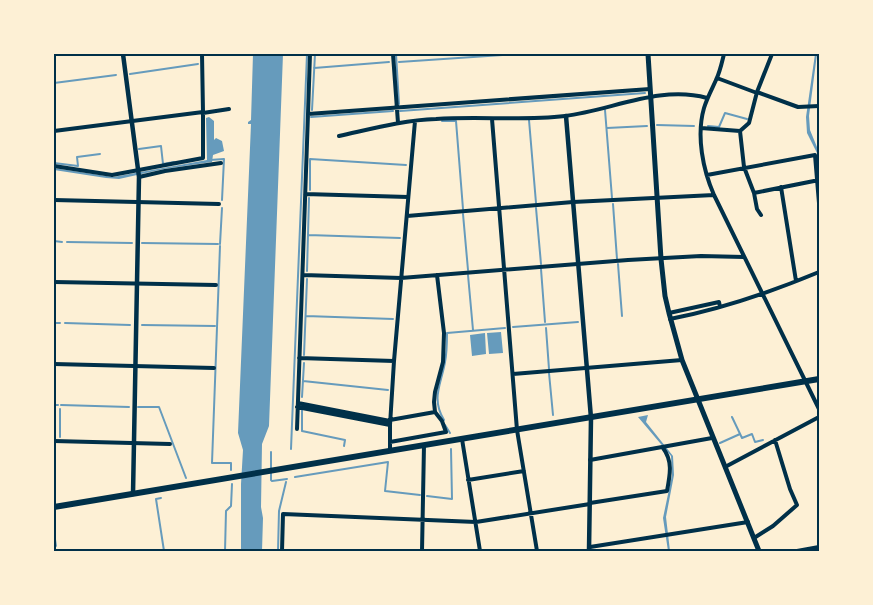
<svg xmlns="http://www.w3.org/2000/svg" width="873" height="605" font-family="Signika,sans-serif">
<rect width="100%" height="100%" fill="#fdf0d5"/>
<path fill="#669bbc" d="M 253,54 L 283,54 L 269,426 L 262,444 L 261,507 L 263,518 L 262,551 L 241,551 L 241,484 L 243,450 L 238,433 L 251,124 L 248,124 L 248,122 L 251,120 Z
M 815,54 L 817,54 L 809,116 L 810,130 L 819,152 L 819,173 L 818,155 L 807,133 L 806,117 Z
M 209,117 L 214,121 L 214,140 L 216,138 L 222,141 L 224,151 L 213,155 L 212,162 L 164,169 L 119,179 L 106,178 L 54,170 L 54,168 L 113,177 L 207,160 L 206,118 Z
M 501,332 L 503,353 L 489,354 L 487,333 Z
M 485,333 L 486,354 L 472,356 L 470,335 Z
M 648,415 L 646,422 L 673,456 L 674,475 L 666,517 L 670,551 L 668,551 L 663,518 L 672,475 L 671,456 L 638,417 Z"/>
<g fill="none" stroke-linecap="round" stroke-linejoin="round">
<path stroke="#669bbc" stroke-width="2" d="M 396,54 L 399,104
M 652,54 L 655,54
M 399,62 L 517,54
M 314,68 L 389,62
M 130,74 L 198,64
M 54,83 L 116,75
M 312,110 L 315,54
M 605,110 L 612,198
M 400,111 L 645,93
M 311,117 L 393,111
M 529,120 L 536,203
M 442,121 L 456,121 L 463,209
M 657,125 L 694,126
M 708,126 L 719,127 L 725,113 L 747,119
M 607,128 L 647,126
M 139,149 L 161,146 L 163,164 L 174,162
M 210,160 L 224,159 L 222,200
M 54,163 L 78,166 L 77,157 L 100,154
M 310,190 L 310,159 L 406,165
M 613,204 L 617,259
M 536,208 L 541,264
M 463,214 L 468,270
M 308,235 L 400,238
M 54,241 L 62,242
M 67,242 L 132,243
M 142,243 L 218,244
M 220,244 L 222,208
M 220,246 L 212,463 L 231,463 L 231,470
M 618,264 L 622,316
M 541,269 L 545,322
M 307,271 L 309,198
M 468,275 L 473,330
M 306,316 L 393,319
M 54,323 L 60,323
M 65,323 L 130,325
M 142,325 L 215,326
M 513,327 L 578,322
M 546,328 L 549,369
M 304,355 L 307,279
M 549,373 L 553,415
M 303,381 L 388,390
M 302,397 L 304,363
M 54,405 L 58,405
M 61,405 L 129,407
M 138,407 L 159,407 L 186,478
M 302,410 L 302,431 L 345,440 L 344,446
M 732,417 L 742,438 L 752,434 L 755,442 L 763,440
M 444,420 C 431,398 441,385 445,362 C 447,352 447,343 447,333 L 505,328
M 445,425 L 450,433
M 60,437 L 60,409
M 720,443 L 740,434
M 291,449 L 307,54
M 271,452 L 271,480 L 272,481 L 287,479
M 295,477 L 388,462 L 385,491 L 420,495
M 427,496 L 452,499 L 451,449
M 161,498 L 156,499 L 164,551
M 54,533 L 56,546
M 225,551 L 226,511 L 231,506 L 232,484
M 278,551 L 279,511 L 286,482"/>
<path stroke="#003049" stroke-width="4" d="M 310,54 L 308,114 L 650,89
M 393,54 L 398,123
M 724,54 C 722,62 720,72 716,80 C 712,89 707,98 704,108 C 696,136 703,170 714,195 L 819,409
M 772,54 L 757,92 L 749,123 L 740,131 L 744,167 L 754,193 L 819,180
M 717,78 L 757,93
M 757,92 L 798,107 L 819,106
M 203,113 L 229,109
M 492,119 L 517,430 L 537,551
M 701,128 L 740,131
M 54,131 L 203,112 L 202,54
M 339,136 C 371,129 403,120 436,119 C 479,116 522,121 565,116 C 612,110 660,85 707,98
M 54,166 L 112,175 L 203,158 L 203,112
M 707,175 L 815,155 L 819,203
M 139,177 L 165,171 L 221,163
M 781,187 L 796,281
M 754,193 L 757,209 L 761,215
M 305,194 L 408,197
M 54,200 L 219,204
M 407,216 L 573,202 L 714,195
M 303,275 L 401,278 L 628,260 L 701,256 L 744,257
M 54,282 L 216,285
M 669,313 L 719,302 L 720,307
M 670,319 C 722,309 771,292 819,272
M 299,358 L 394,361
M 54,364 L 214,368
M 513,374 L 682,360
M 298,403 L 390,421
M 297,407 L 390,425
M 390,420 L 435,412
M 297,429 L 308,114
M 462,439 L 480,551
M 54,441 L 170,444
M 390,442 L 446,432 L 442,421 L 435,412 L 434,402 L 435,392 L 443,362 L 444,333 L 437,275
M 390,450 L 390,425 L 394,361 L 415,121
M 590,460 L 712,438
M 725,467 L 819,417
M 468,480 L 524,471
M 590,503 L 667,491 C 670,475 673,461 663,448
M 754,538 L 773,526 L 797,505 L 790,489 L 775,440
M 590,547 L 748,522
M 282,551 L 283,514 L 476,522 L 590,504
M 422,551 L 424,445
M 797,551 L 819,547"/>
<path stroke="#003049" stroke-width="4.5" d="M 123,54 L 139,177 L 133,494
M 566,116 L 591,418 L 589,551"/>
<path stroke="#003049" stroke-width="5" d="M 648,54 L 661,259 L 665,296 L 669,313 L 682,360 L 759,551"/>
<path stroke="#003049" stroke-width="6" d="M 54,507 L 819,379"/>
</g>
<rect width="873" height="605" fill="none" stroke="#fdf0d5" stroke-width="110"/>
<rect x="55" y="55" width="763" height="495" fill="none" stroke="#003049" stroke-width="2"/>
</svg>
